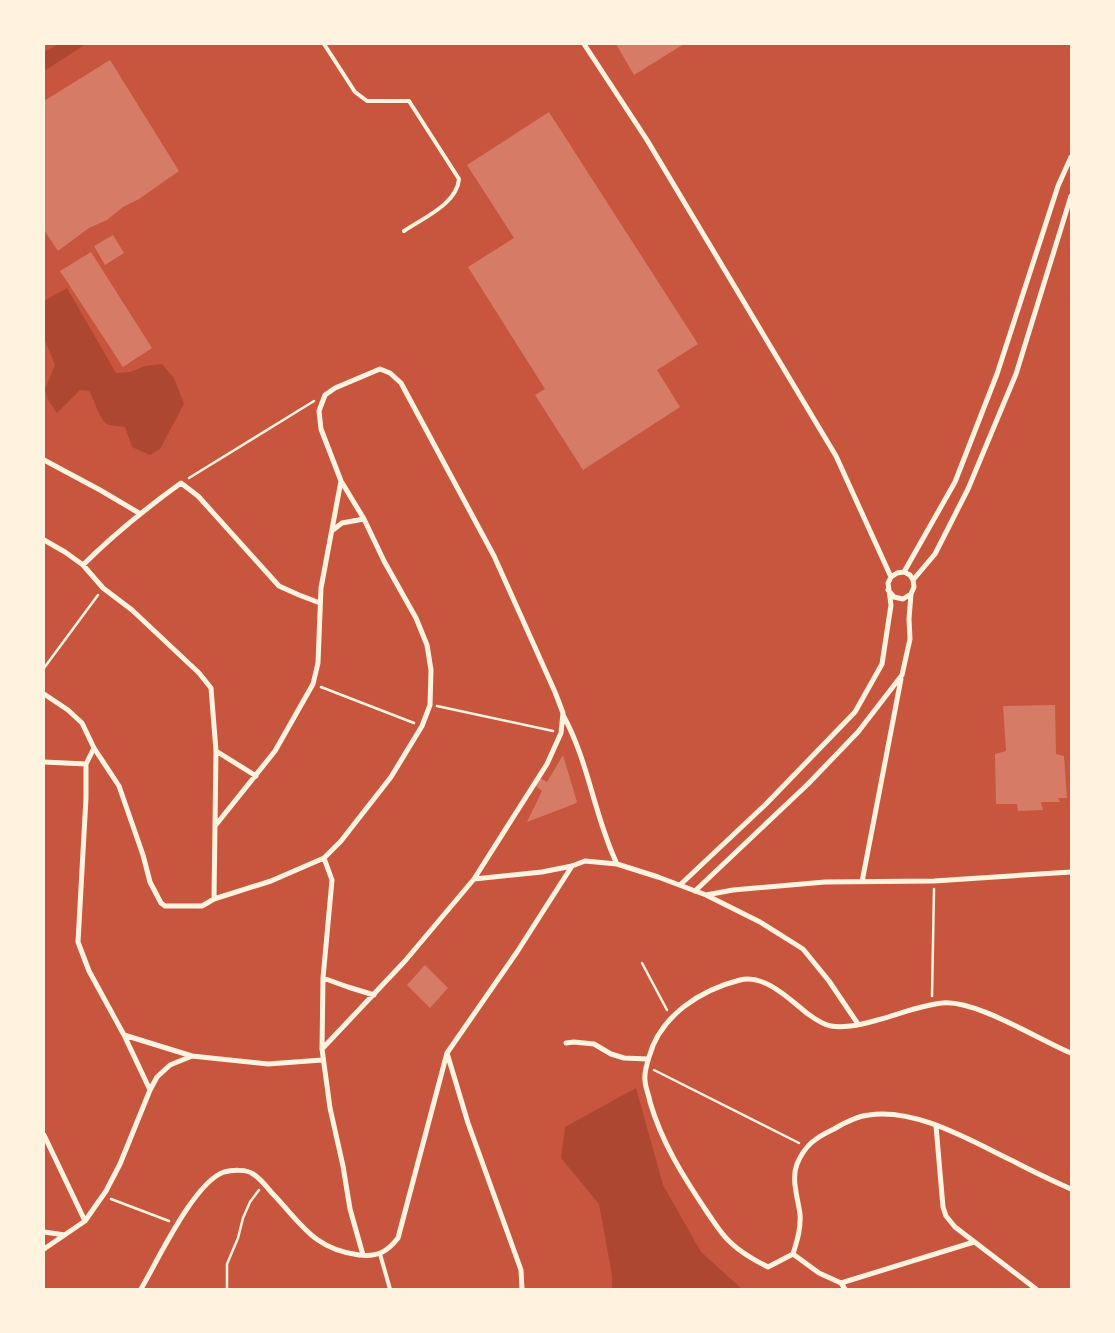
<svg xmlns="http://www.w3.org/2000/svg" width="1115" height="1333" font-family="Spectral,serif">
<rect width="100%" height="100%" fill="#c8553d"/>
<path fill="#ae4732" d="M 58,44 L 86,44 L 44,71 L 44,52 Z
M 67,288 L 116,373 L 130,372 L 145,366 L 162,364 L 174,378 L 184,404 L 160,449 L 150,455 L 132,447 L 125,427 C 120,426 114,426 109,425 C 100,423 95,400 89,391 L 80,390 L 57,413 L 48,400 L 45,389 L 55,365 L 44,338 L 44,301 Z
M 636,1088 L 663,1185 L 701,1252 L 742,1289 L 612,1289 L 612,1275 L 599,1204 L 561,1158 L 565,1127 Z"/>
<path fill="#d67c66" d="M 616,44 L 684,44 L 634,75 Z
M 110,60 L 179,171 L 139,199 L 123,207 L 107,220 L 89,228 L 58,251 L 44,230 L 44,101 Z
M 549,112 L 698,344 L 657,370 L 680,407 L 583,470 L 535,395 L 545,389 L 468,267 L 514,238 L 467,165 Z
M 113,235 L 124,253 L 105,265 L 94,246 Z
M 91,252 L 152,348 L 123,367 L 60,271 Z
M 1055,705 L 1056,754 L 1064,756 L 1067,798 L 1058,798 L 1060,802 L 1041,802 L 1043,810 L 1018,811 L 1017,804 L 996,804 L 995,754 L 1006,751 L 1003,706 Z
M 563,755 L 577,802 L 574,804 L 527,822 L 542,791 L 536,786 L 540,778 L 547,782 Z
M 425,965 L 448,988 L 430,1008 L 407,985 Z"/>
<g fill="none" stroke-linecap="round" stroke-linejoin="round">
<path stroke="#fff3e0" stroke-width="2.5" d="M 189,478 L 314,401
M 44,668 L 98,595
M 321,687 L 414,723
M 437,706 L 553,731
M 642,963 L 667,1010
M 932,996 L 934,889
M 654,1070 L 799,1143
M 111,1199 L 169,1221
M 227,1289 L 227,1264 L 238,1238 L 243,1218 L 250,1202 L 259,1190"/>
<path stroke="#fff3e0" stroke-width="4" d="M 324,44 L 355,92 L 367,101 L 409,101 L 459,179 C 457,204 423,218 404,231
M 380,1254 L 390,1289"/>
<path stroke="#fff3e0" stroke-width="5" d="M 584,44 L 647,140 L 836,456 L 891,577
M 44,460 L 100,490 L 139,513
M 333,530 L 342,523 L 364,519
M 44,540 L 65,552 L 83,565 L 103,588 L 132,610 L 199,673 L 211,688 L 216,751 L 214,899
M 83,565 C 114,534 145,509 181,483 L 198,496 L 279,586 L 299,595 L 320,603
M 904,572 L 955,482 L 997,374 L 1058,186 L 1071,157
M 913,580 L 935,554 L 968,489 L 1016,374 L 1071,196
M 44,694 L 68,710 L 82,723 L 94,748 L 119,786 L 143,855 L 150,882 L 161,903 L 165,906 L 202,906 L 214,899 L 271,881 L 324,858
M 563,715 C 589,762 594,816 617,864
M 94,748 L 86,764 L 86,798 L 78,942 L 89,971 L 124,1035 L 150,1090
M 216,751 L 256,776
M 44,762 L 86,764
M 215,826 L 275,751 L 313,684 L 318,663 L 321,588 L 341,481
M 474,879 L 542,872 L 572,866 L 585,861 L 617,864 L 658,877 L 706,895 L 733,890 L 825,882 L 934,881 L 1071,872
M 862,882 L 901,679
M 680,885 L 766,804 L 855,712 L 882,664 L 891,605 L 888,583 L 891,577 L 897,573 L 904,572 L 910,575 L 913,580 L 914,587 L 911,594 L 903,599 L 894,597 L 888,590
M 695,891 L 808,784 L 858,732 L 902,675 L 910,639 L 909,619 L 911,594
M 706,895 L 760,922 L 803,949 L 829,981 L 858,1024
M 323,978 L 348,987 L 374,995
M 124,1035 L 192,1056
M 566,1043 L 574,1042 L 594,1044 L 611,1054 L 624,1058 L 648,1059
M 322,1049 L 405,961 L 474,879 L 547,764 L 561,733 L 563,713 L 555,692 L 494,556 L 401,383 L 390,373 L 380,369 L 335,388 L 325,395 L 319,411 L 321,429 L 341,481 L 364,519 L 384,561 L 416,618 L 427,645 L 431,670 L 430,705 L 422,726 L 391,777 L 341,841 L 324,858 L 332,880 L 323,978 L 322,1049 L 330,1108 L 343,1166 L 350,1209 L 363,1255
M 936,1126 L 943,1207 L 946,1216 L 955,1227 L 1036,1289
M 44,1135 L 85,1221
M 44,1232 L 65,1235
M 44,1249 L 85,1221 L 106,1191 L 120,1164 L 150,1090 L 157,1077 L 170,1065 L 192,1056 L 268,1064 L 322,1060
M 793,1254 L 768,1267 C 754,1260 741,1253 730,1242 C 721,1234 714,1222 707,1212 C 683,1176 662,1143 650,1102 C 649,1095 645,1087 645,1080 C 644,1072 647,1064 649,1057 C 660,1016 700,990 740,980 C 765,974 789,999 808,1014 C 815,1019 823,1025 831,1026 C 863,1031 909,1006 942,1003 C 975,999 1039,1040 1071,1053
M 793,1254 C 797,1241 801,1229 800,1214 C 798,1199 791,1179 797,1164 C 805,1145 815,1138 834,1129 C 844,1123 857,1116 869,1115 C 917,1108 971,1141 1013,1161 C 1032,1171 1051,1180 1071,1189
M 793,1254 L 819,1273 L 841,1283 L 845,1289
M 841,1283 L 974,1242
M 141,1289 C 157,1262 194,1182 224,1172 C 231,1170 247,1169 253,1174 C 260,1178 266,1186 272,1193 C 301,1223 313,1249 359,1255 C 378,1257 387,1252 398,1238 L 447,1053
M 522,1289 L 521,1270 L 468,1123 L 447,1053 L 517,952 L 572,866"/>
</g>
<rect width="1115" height="1333" fill="none" stroke="#fff3e0" stroke-width="90"/>
</svg>
